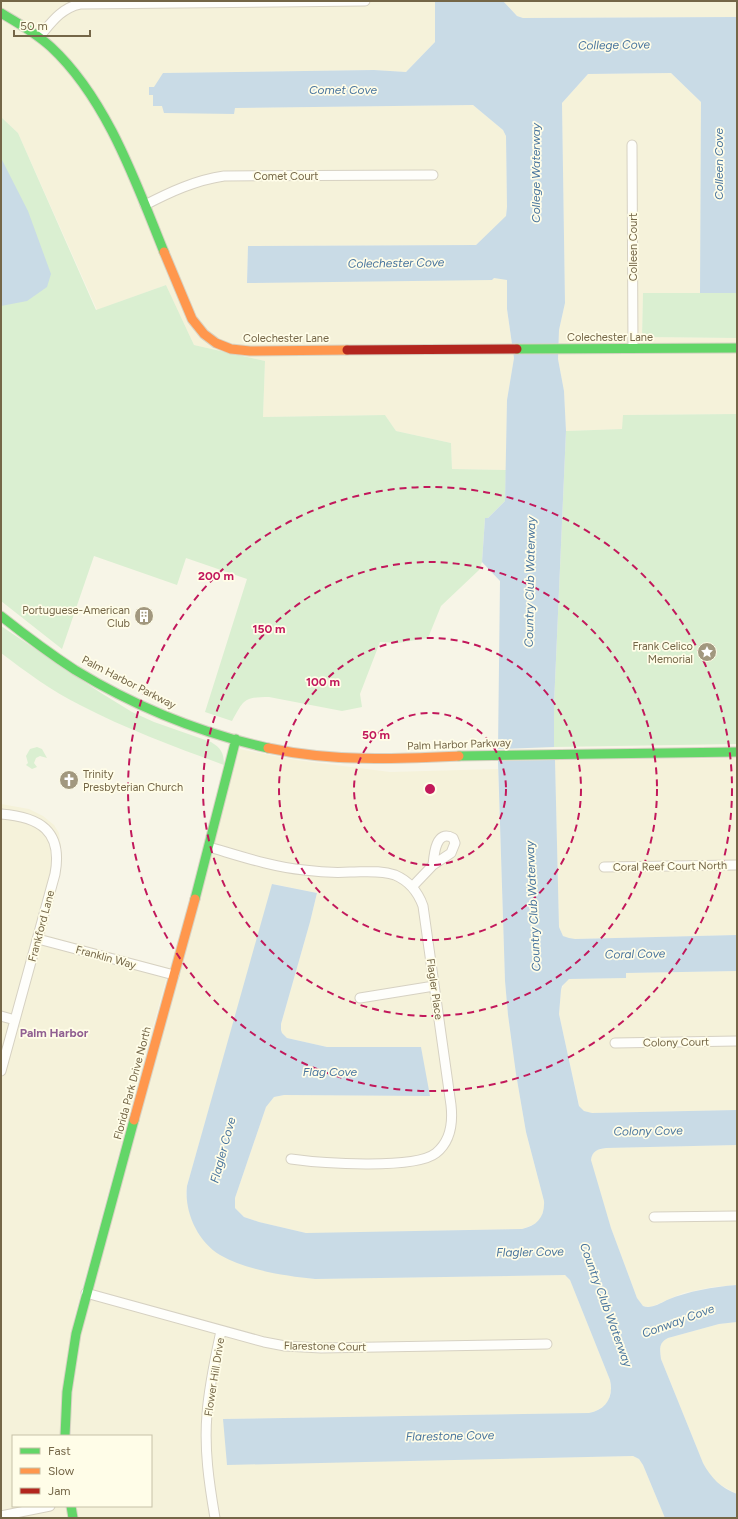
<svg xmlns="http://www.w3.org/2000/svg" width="738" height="1519" font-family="Figtree,sans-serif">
<rect width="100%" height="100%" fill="#f7f5e7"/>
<path fill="#f5f2da" d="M 1,1 L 435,1 L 435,42 L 406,72 L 374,70 L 164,73 L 150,95 L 153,95 L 162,106 L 234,114 L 234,108 L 473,105 L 503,130 L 506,136 L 507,207 L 506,217 L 476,245 L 248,246 L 247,283 L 494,278 L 507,279 L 507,309 L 514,358 L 507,400 L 506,470 L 452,469 L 451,443 L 396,431 L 385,415 L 263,417 L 265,361 L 194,345 L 166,285 L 97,310 L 18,133 L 1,117 Z
M 503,1 L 737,1 L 737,17 L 523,18 L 517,16 Z
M 671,73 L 701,102 L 700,293 L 643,294 L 642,337 L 737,338 L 737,414 L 623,415 L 623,429 L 566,431 L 564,391 L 558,359 L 559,330 L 565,303 L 562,103 L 588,74 Z
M 239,749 L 296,760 L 390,772 L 498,769 L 505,981 L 508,1015 L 516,1074 L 526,1132 L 544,1201 L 544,1209 L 540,1220 L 535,1224 L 522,1229 L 323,1233 L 306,1233 L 259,1222 L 244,1217 L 235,1208 L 235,1198 L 266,1107 L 274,1097 L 284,1095 L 429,1096 L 421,1047 L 327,1047 L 287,1038 L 282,1033 L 281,1030 L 281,1024 L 310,922 L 317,893 L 273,884 L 187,1186 L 186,1194 L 192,1221 L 205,1241 L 220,1255 L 251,1267 L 300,1277 L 315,1279 L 565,1275 L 570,1280 L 610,1380 L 611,1390 L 608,1402 L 604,1406 L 594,1412 L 589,1413 L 224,1419 L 227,1464 L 633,1456 L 639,1459 L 643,1465 L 665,1518 L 79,1518 L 76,1506 L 151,1506 L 151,1436 L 71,1436 L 70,1411 L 79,1341 Z
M 737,758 L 737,935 L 575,939 L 570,939 L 563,936 L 559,927 L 555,760 Z
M 1,804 L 29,809 L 43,816 L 54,825 L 59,833 L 62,856 L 60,872 L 45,935 L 169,968 L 74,1318 L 60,1436 L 13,1436 L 13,1506 L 66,1506 L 68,1518 L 1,1518 Z
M 737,971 L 737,1110 L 592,1113 L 584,1111 L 580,1109 L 559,1014 L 561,990 L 565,982 L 569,979 L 626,978 L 626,973 Z
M 737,1145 L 737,1285 L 713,1287 L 683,1293 L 651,1307 L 643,1306 L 637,1298 L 611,1228 L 592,1166 L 591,1160 L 593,1153 L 597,1150 L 606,1148 Z
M 737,1322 L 737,1494 L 717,1483 L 709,1475 L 703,1463 L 661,1359 L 660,1348 L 662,1341 L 668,1338 L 719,1324 Z"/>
<path fill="#daefd1" d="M 1,117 L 18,133 L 96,310 L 166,285 L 194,345 L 265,361 L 263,417 L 385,415 L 396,431 L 451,443 L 452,469 L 506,470 L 505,501 L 488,518 L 485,518 L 482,562 L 479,570 L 441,606 L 428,638 L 398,643 L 380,642 L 360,694 L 362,707 L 342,711 L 269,697 C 243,697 244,700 232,721 L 205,712 L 247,579 L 186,558 L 177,585 L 94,556 L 62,649 L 1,601 Z
M 643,293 L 737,293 L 737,338 L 642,337 Z
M 737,414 L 737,744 L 554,747 L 554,705 L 566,431 L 622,429 L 623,415 Z
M 1,626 L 101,693 L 132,712 L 154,722 L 211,742 C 221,748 224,753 224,765 C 175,747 126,729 80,705 C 52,691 26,672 1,653 Z
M 37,747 L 42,749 L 47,758 L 40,756 L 36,758 L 34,763 L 37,767 L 32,769 L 26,765 L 28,763 L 26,756 L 30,749 Z"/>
<path fill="#c9dbe6" d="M 435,1 L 503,1 L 517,16 L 523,18 L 737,17 L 737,293 L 700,293 L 701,102 L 671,73 L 588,74 L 562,103 L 565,303 L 559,330 L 558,359 L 564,391 L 566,431 L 554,705 L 554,747 L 498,749 L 500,581 L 482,562 L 485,518 L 488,518 L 505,501 L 507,400 L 514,358 L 507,309 L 507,280 L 494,278 L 492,280 L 247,283 L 248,246 L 476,245 L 506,216 L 507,207 L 506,136 L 503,130 L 473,105 L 235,108 L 234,114 L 164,113 L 162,106 L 153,106 L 153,95 L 149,95 L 149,87 L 154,87 L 163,73 L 374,70 L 406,72 L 435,42 Z
M 1,158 L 28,211 L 51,274 L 47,287 L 27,301 L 1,306 Z
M 555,760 L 559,927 L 563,936 L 569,938 L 575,939 L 737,935 L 737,971 L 626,973 L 626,978 L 569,979 L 562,986 L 561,990 L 559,1014 L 579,1106 L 584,1111 L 592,1113 L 737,1110 L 737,1145 L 606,1148 C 598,1149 592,1151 591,1160 L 611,1228 L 637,1298 L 643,1306 C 651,1309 659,1304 667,1300 C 689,1291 712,1287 737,1285 L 737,1322 L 719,1324 L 668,1338 C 658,1343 660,1350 661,1359 L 703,1463 C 711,1478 721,1488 737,1494 L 737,1518 L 665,1518 L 643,1465 L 639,1459 L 633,1456 L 227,1465 L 223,1419 L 589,1413 C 606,1410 614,1397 610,1380 L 570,1280 L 565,1275 L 315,1279 C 285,1276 246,1270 220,1255 C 197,1241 184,1211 187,1186 L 272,884 L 317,893 L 310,922 L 281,1024 L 281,1030 L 282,1033 L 287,1038 L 327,1047 L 421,1047 L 430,1096 L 284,1095 L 274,1097 L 266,1107 L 235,1198 L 235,1208 L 244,1217 L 259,1222 L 306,1233 L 522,1229 C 537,1226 545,1217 544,1201 L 526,1132 L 516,1074 L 508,1015 L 505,981 L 498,761 Z"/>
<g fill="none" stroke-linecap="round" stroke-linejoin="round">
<defs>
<path id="street" d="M 39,37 C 51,23 61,8 80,4 L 365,1
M 632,145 L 633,348
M 145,205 C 170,192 196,180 224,176 L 433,175
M 1,814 C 40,817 63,831 55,874 L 1,1071
M 209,847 C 240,856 272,867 304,870 C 319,872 334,873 350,872 C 365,872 381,870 395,875 C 409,881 418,892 423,906 L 451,1105 C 453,1123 451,1141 436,1153 C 415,1170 319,1163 291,1159
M 604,867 L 737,865
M 412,887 L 433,865 L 451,853 L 455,843 L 453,838 C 436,829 434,854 433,865
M 38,939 L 174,975
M 360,998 L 434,986
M 1,1016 L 15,1020
M 615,1043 L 737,1041
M 654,1217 L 737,1216
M 86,1293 L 264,1342 L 285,1346 L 321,1348 L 547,1344
M 1,1516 L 50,1506
M 215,1518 C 209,1483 204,1449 207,1414 C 209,1386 215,1359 221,1331"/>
<path id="fast" d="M 1,13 C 18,23 36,33 51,47 C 107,99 136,183 164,252
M 517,349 L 737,348
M 1,616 C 25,635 49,653 75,670 C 134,706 200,733 268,748
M 459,756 L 737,752
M 195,899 L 236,739
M 65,1436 L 67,1392 L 76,1334 L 134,1120
M 71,1506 L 73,1518"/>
<path id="slow" d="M 164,252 L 192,319 L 204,334 L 216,343 L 231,349 L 250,351 L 347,350
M 268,748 C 334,762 393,759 459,756
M 134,1120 L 195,899"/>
<path id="jam" d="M 347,350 L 517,349"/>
</defs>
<use href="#street" stroke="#d6d1c2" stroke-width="11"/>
<use href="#fast" stroke="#d7d2c3" stroke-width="11"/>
<use href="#slow" stroke="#d7d2c3" stroke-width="11"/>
<use href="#jam" stroke="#d7d2c3" stroke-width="11"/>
<use href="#street" stroke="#fefefb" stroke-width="9"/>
<use href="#fast" stroke="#63d668" stroke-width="9"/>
<use href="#slow" stroke="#ff974d" stroke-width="9"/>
<use href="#jam" stroke="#b3261e" stroke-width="9"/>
</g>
<g fill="none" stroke="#c2185b" stroke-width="2" stroke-dasharray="7 5">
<circle cx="430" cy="789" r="76"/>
<circle cx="430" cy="789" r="151"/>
<circle cx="430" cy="789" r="227"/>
<circle cx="430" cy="789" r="302"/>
</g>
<defs>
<symbol id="building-disc" viewBox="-11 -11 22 22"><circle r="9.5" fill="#a2987f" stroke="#fffde8"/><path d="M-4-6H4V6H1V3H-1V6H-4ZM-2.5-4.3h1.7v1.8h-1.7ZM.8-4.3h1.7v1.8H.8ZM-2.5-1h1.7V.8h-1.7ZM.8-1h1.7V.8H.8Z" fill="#fff"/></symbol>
<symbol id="sight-disc" viewBox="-11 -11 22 22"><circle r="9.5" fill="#a2987f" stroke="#fffde8"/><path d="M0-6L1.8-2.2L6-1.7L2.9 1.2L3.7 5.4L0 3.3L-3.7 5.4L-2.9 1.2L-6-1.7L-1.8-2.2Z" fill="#fff"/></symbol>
<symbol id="church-disc" viewBox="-11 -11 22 22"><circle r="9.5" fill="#a2987f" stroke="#fffde8"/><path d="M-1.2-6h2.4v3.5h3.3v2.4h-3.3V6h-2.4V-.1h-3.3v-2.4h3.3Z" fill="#fff"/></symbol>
</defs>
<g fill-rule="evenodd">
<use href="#building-disc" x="133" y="605" width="22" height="22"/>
<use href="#sight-disc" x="696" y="641" width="22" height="22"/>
<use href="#church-disc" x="58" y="769" width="22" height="22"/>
</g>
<g text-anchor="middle" stroke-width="3.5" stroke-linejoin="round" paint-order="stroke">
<g font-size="11" fill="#746647" stroke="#fffde8">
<text x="286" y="180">Comet Court</text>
<text transform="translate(633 247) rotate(-90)" y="4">Colleen Court</text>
<text x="610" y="341">Colechester Lane</text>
<text x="286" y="342">Colechester Lane</text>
<text transform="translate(129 682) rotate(27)" y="4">Palm Harbor Parkway</text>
<text transform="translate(459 744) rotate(-2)" y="4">Palm Harbor Parkway</text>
<text transform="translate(670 866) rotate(-1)" y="4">Coral Reef Court North</text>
<text transform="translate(41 926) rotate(-75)" y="4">Frankford Lane</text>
<text transform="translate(106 957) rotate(15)" y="4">Franklin Way</text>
<text transform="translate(435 989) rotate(82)" y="4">Flagler Place</text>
<text transform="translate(676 1042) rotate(-1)" y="4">Colony Court</text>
<text transform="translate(132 1083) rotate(-75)" y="4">Florida Park Drive North</text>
<text transform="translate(325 1346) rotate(1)" y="4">Flarestone Court</text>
<text transform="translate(214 1377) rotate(-81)" y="4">Flower Hill Drive</text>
</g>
<g font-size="11" fill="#746647" stroke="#fffde8" text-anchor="end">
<text x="130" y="614">Portuguese-American<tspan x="130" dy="13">Club</tspan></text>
<text x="693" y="650">Frank Celico<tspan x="693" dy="13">Memorial</tspan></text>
<text x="83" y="778" text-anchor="start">Trinity<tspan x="83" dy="13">Presbyterian Church</tspan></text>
</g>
<g font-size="12" font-style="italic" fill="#49759e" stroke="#fffde8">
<text transform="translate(614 45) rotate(-1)" y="4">College Cove</text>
<text x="343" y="94">Comet Cove</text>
<text transform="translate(719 164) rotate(-90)" y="4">Colleen Cove</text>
<text transform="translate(536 173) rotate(-90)" y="4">College Waterway</text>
<text transform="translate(396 263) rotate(-1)" y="4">Colechester Cove</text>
<text transform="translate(530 582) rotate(-89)" y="4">Country Club Waterway</text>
<text transform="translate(533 906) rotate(-93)" y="4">Country Club Waterway</text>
<text transform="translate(635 954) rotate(-1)" y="4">Coral Cove</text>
<text x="330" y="1076">Flag Cove</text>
<text transform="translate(648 1131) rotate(-1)" y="4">Colony Cove</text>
<text transform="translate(223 1150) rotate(-75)" y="4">Flagler Cove</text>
<text transform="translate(530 1252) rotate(-1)" y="4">Flagler Cove</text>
<text transform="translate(606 1305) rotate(70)" y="4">Country Club Waterway</text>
<text transform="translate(678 1321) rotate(-20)" y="4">Conway Cove</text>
<text transform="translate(450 1436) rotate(-1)" y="4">Flarestone Cove</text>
</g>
<g font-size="12" font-weight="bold" fill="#905f91" stroke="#fffde8">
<text x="54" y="1037">Palm Harbor</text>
</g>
</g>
<circle cx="430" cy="789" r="6" fill="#c2185b" stroke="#fffde8" stroke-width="2"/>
<g font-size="12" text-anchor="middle" font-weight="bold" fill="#c2185b" stroke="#fffde8" stroke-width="3.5" stroke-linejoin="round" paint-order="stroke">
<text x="216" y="580">200 m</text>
<text x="269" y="633">150 m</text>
<text x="323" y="686">100 m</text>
<text x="376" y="739">50 m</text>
</g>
<rect width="738" height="1519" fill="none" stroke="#746647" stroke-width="4"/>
<rect x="12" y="1435" width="140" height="72" fill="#fffde8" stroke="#c7c1a8"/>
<rect x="20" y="1448" width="20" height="6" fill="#63d668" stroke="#c7c1a8"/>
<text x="48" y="1455" font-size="12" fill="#746647">Fast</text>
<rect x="20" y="1468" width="20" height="6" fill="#ff974d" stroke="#c7c1a8"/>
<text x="48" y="1475" font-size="12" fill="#746647">Slow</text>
<rect x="20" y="1488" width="20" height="6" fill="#b3261e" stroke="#c7c1a8"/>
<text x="48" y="1495" font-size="12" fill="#746647">Jam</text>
<path d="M14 30v6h76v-6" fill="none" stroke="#746647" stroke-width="2"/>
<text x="20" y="30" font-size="12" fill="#746647" stroke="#fffde8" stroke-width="3" paint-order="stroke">50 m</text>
</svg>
